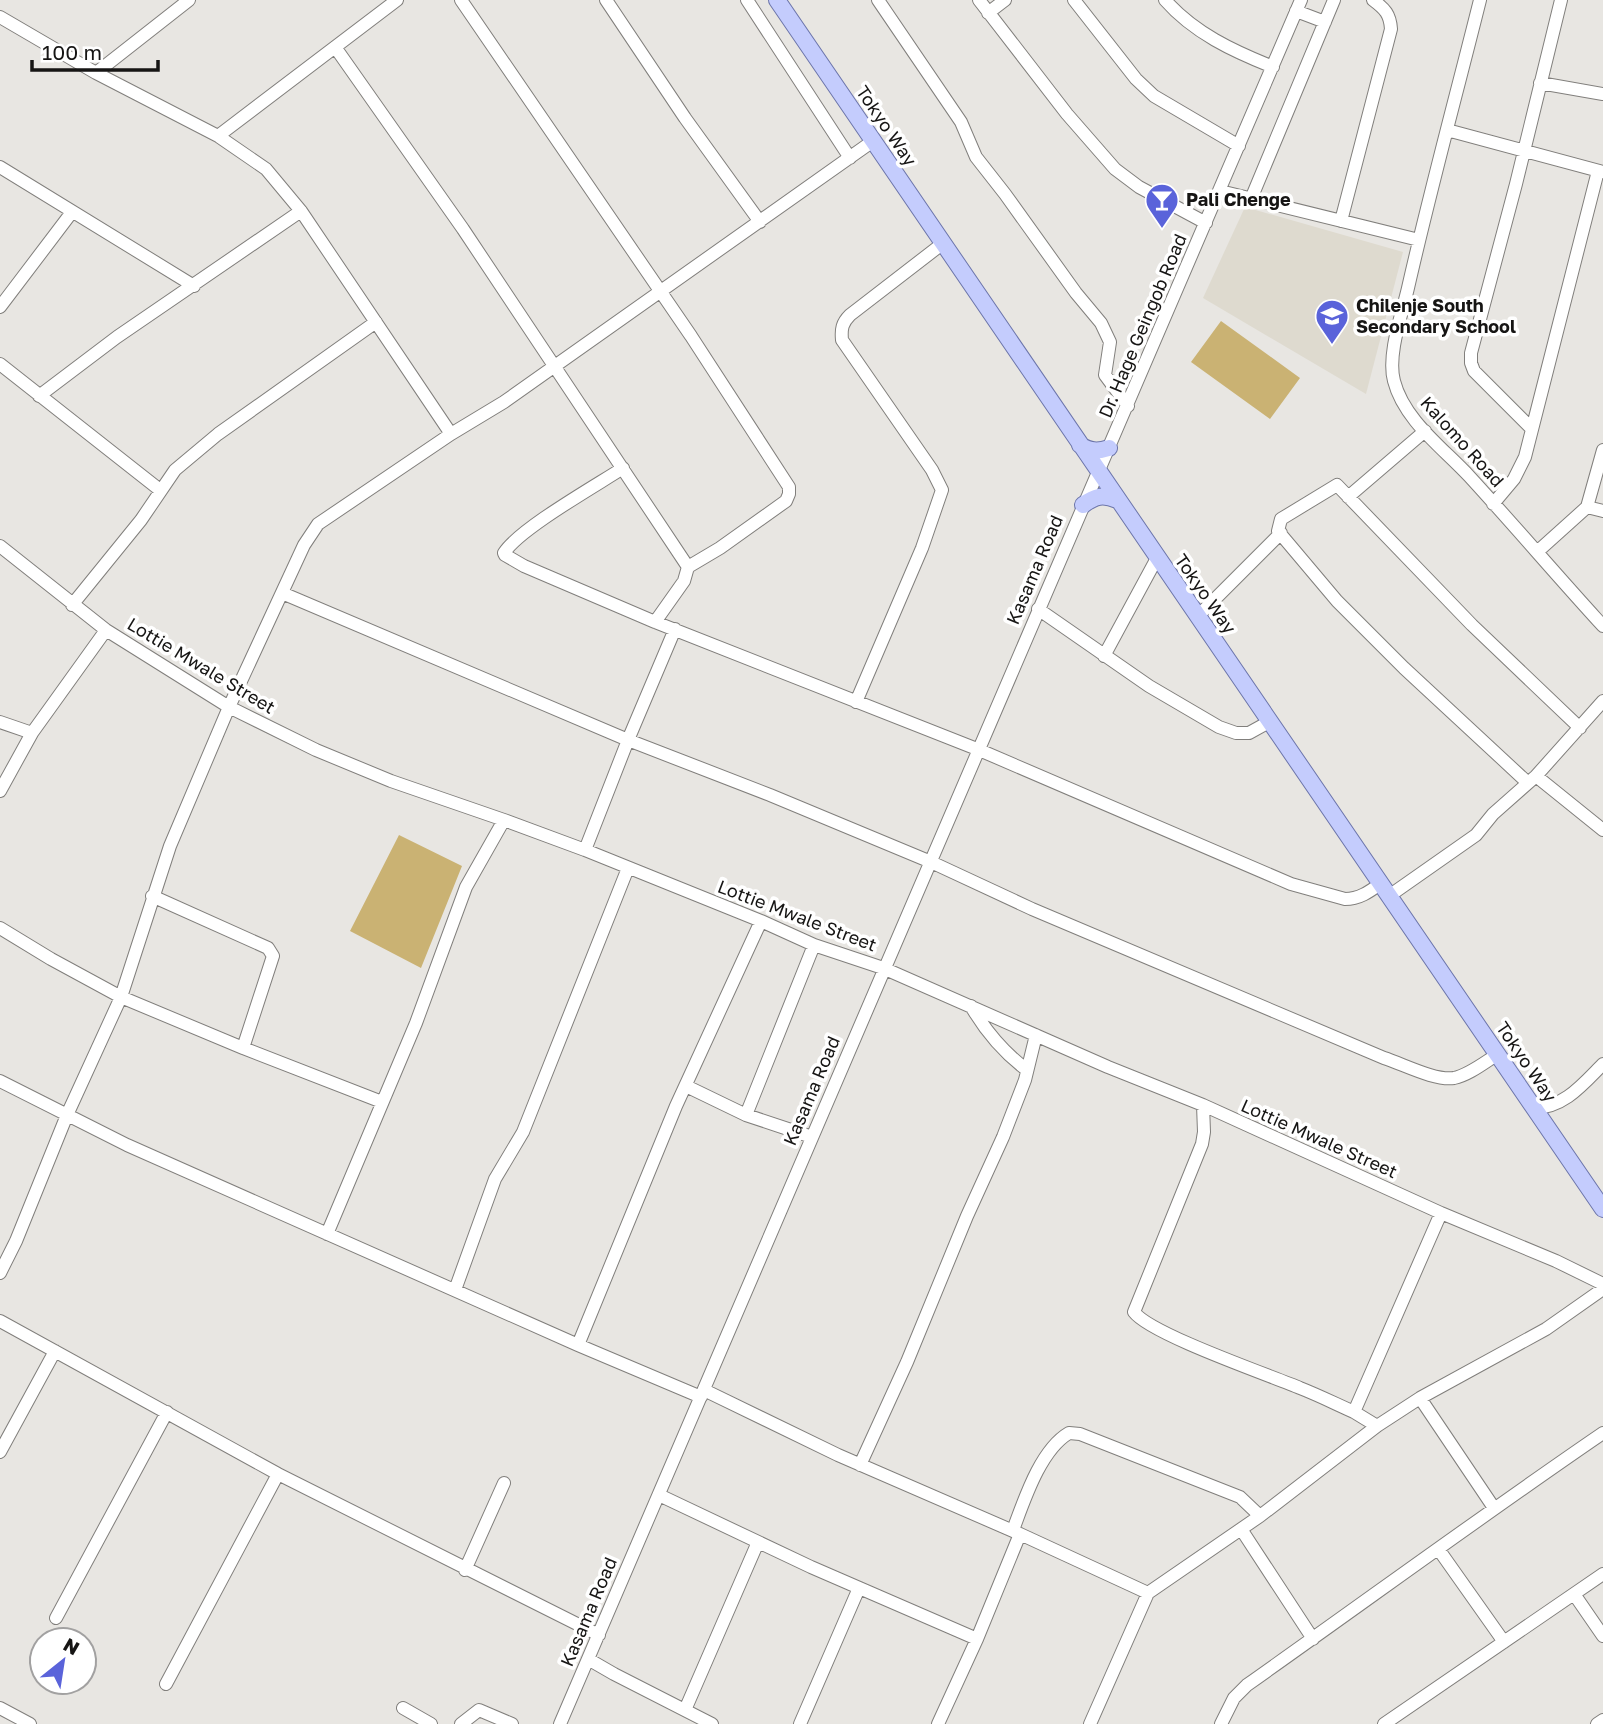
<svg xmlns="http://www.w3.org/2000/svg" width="1603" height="1724" font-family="'Golos Text',sans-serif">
<rect width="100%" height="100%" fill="#e8e6e2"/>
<path fill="#dedacf" d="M 1245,207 L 1403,252 L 1366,394 L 1203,298 Z"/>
<path fill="#cab273" d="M 1221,321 L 1300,378 L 1270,419 L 1191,362 Z
M 399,835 L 462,866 L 421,968 L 350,931 Z"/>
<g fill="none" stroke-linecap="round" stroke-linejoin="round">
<defs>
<path id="minor" d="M 461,0 L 691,336 L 789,487 L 789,494 L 786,501 L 720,548 L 688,567 L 684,581 L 655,622
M 606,0 L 685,118 L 760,222
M 747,0 L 850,158
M 878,0 L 961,122 L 976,157 L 1005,194 L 1076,293 L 1101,323 L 1110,342 L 1105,375 L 1128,406
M 979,0 L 1067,114 L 1115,169 L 1139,187 L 1206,223
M 1074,0 L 1136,79 L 1154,96 L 1239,146
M 1165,0 C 1194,33 1233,51 1273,67
M 1480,0 C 1456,96 1430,191 1408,288 C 1402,314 1387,355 1394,381 C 1404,420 1443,448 1469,476 C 1514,525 1558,577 1603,626
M 1296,11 L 1325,22
M 988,13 L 1005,0
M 0,17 L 96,73 L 218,136 L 266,169 L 301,211 L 451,434
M 335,47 L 463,229 L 688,567
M 96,73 L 189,0
M 1540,83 L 1603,94
M 1447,130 L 1603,172
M 218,136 L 397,0
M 0,167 L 194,286
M 1220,191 L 1419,240
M 1251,199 L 1334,0
M 1341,221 L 1391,29 C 1390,14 1385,9 1373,0
M 0,307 L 72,212
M 0,364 L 160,490
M 39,396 L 117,337 L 301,211
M 1532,429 L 1474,371 L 1471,363 L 1471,353 L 1516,184 L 1561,0
M 623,468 C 597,485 519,529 504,553 L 505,555 L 524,566 L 655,622 L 977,749 L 1291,884 L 1345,899 C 1359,899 1369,892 1380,884
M 1348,497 L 1425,431
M 1493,504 L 1514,479 L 1525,457 L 1598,171
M 1587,507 L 1603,511
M 0,546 L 106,630 L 229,707 L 316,750 L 391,781 L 504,820 L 585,850 L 761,921 L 814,945 L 883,968 L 1108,1067 L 1203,1105 L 1441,1213 L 1556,1261 L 1603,1284
M 1537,552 L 1587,507 L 1603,450
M 282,593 L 628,740 L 770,795 L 931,862 L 1032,909 L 1384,1058 C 1403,1064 1435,1081 1454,1078 C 1469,1075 1485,1062 1498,1054
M 72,605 L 141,520 L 175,470 L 218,434 L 376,322
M 1038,609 L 1149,686 L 1219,727 L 1236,733 L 1249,733 L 1269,722
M 1198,616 L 1281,533
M 1104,656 L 1157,558
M 856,702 L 922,548 L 942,490 L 932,470 L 842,340 C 841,329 842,323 850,315 L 942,244
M 0,722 L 32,733
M 1536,776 L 1603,830
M 1528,783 L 1404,668 L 1337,601 L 1278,531 L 1281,519 L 1337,485 L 1472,625 L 1580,728
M 0,791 L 32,733 L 106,630
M 585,850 L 628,740 L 675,629
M 152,896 L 268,948 L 273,956 L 243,1048
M 1389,896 L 1476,835 L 1493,814 L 1536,776 L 1603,701
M 0,928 L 51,959 L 121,997 L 243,1048 L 382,1102
M 971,1006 C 986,1032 1003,1052 1027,1070
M 0,1081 L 127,1145 L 578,1345 L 701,1397
M 686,1086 L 746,1115 L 812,1137
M 1203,1105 L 1204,1132 L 1202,1144 L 1134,1312 C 1150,1334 1269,1375 1300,1388 C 1318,1395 1336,1404 1354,1412
M 1534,1108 C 1564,1108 1583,1084 1603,1064
M 746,1115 L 814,945
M 327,1234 L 416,1023 L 466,887 L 504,820
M 0,1273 L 16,1241 L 67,1115 L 121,997 L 170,846 L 229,707 L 304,545 L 318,524 L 451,434 L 504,402 L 873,141
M 455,1290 L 495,1179 L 523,1132 L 628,868
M 0,1321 L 278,1474 L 599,1635
M 578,1345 L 676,1106 L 761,921
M 704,1390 L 838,1455 L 1020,1534 L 1148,1593
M 1420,1398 L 1494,1508
M 1377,1426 L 1354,1412 L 1441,1213
M 0,1452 L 55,1351
M 860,1465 L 907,1362 L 967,1216 L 1003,1137 L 1025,1080 L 1036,1035
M 659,1495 L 811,1567 L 977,1639
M 1241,1529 L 1313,1639
M 1013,1530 C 1024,1501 1040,1450 1069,1433 L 1080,1434 L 1240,1497 L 1260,1516
M 1439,1550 L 1504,1642
M 465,1570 L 504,1483
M 1574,1594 L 1603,1636
M 56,1618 L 167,1412
M 588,1659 L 614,1674 L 712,1724
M 166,1684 L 278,1474
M 0,1708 L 30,1724
M 403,1708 L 431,1724
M 685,1710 L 758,1542
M 461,1724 L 479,1710 L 512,1724
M 560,1724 L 1301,0
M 800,1724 L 859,1588
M 938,1724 L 977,1639 L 1020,1534
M 1090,1724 L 1148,1593 L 1260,1516 L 1377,1426 L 1420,1398 L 1546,1329 L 1603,1289
M 1221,1724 L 1234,1698 L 1247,1685 C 1366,1601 1483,1515 1603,1433
M 1384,1724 L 1603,1574
M 1597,1724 L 1603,1720"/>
<path id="major" d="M 777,0 L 1603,1209
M 1080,445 C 1090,451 1097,452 1109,448
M 1083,505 C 1095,496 1103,494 1117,500"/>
</defs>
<use href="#minor" stroke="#817f7c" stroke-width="14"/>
<use href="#major" stroke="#6d76ab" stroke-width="18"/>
<use href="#minor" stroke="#fff" stroke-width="12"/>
<use href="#major" stroke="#c4ccfd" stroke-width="16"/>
</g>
<defs>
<symbol id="bar-pin" viewBox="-11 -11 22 30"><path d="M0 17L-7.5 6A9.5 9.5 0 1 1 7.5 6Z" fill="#5a63da" stroke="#fff"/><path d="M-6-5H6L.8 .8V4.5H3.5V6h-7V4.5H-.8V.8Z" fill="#fff"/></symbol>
<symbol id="school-pin" viewBox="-11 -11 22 30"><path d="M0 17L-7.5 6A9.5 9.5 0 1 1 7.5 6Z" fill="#5a63da" stroke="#fff"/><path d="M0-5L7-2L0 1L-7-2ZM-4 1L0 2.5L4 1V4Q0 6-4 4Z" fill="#fff"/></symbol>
</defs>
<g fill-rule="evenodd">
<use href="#bar-pin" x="1143" y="181" width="38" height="52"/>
<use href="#school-pin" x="1313" y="297" width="38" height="52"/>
</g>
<g text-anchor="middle" stroke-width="7" stroke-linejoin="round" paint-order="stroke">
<g font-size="18" fill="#161514" stroke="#fff">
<text transform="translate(886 126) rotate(56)" y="6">Tokyo Way</text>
<text transform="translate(1143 326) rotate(-67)" y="6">Dr. Hage Geingob Road</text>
<text transform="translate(1462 442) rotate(48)" y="6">Kalomo Road</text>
<text transform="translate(1035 570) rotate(-67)" y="6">Kasama Road</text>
<text transform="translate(1205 594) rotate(55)" y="6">Tokyo Way</text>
<text transform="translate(201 666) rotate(31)" y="6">Lottie Mwale Street</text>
<text transform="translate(797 916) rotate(21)" y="6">Lottie Mwale Street</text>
<text transform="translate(1526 1062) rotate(56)" y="6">Tokyo Way</text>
<text transform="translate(812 1091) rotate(-67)" y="6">Kasama Road</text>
<text transform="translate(1319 1139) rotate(24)" y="6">Lottie Mwale Street</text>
<text transform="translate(589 1612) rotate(-67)" y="6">Kasama Road</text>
</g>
<g font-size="18" font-weight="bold" fill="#161514" stroke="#fff" text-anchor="start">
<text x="1186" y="206">Pali Chenge</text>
<text x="1356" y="312">Chilenje South<tspan x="1356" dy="21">Secondary School</tspan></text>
</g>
</g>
<g transform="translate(63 1661) rotate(30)"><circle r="33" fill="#ffffff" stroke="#a2a1a1" stroke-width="2"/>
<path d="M0-5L12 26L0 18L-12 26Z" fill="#5a63da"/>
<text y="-10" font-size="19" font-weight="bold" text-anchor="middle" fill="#161514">N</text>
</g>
<path d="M32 60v10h126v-10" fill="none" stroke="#161514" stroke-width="3.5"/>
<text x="42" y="60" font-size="21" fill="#161514" stroke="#ffffff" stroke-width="5" paint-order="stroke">100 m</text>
</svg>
